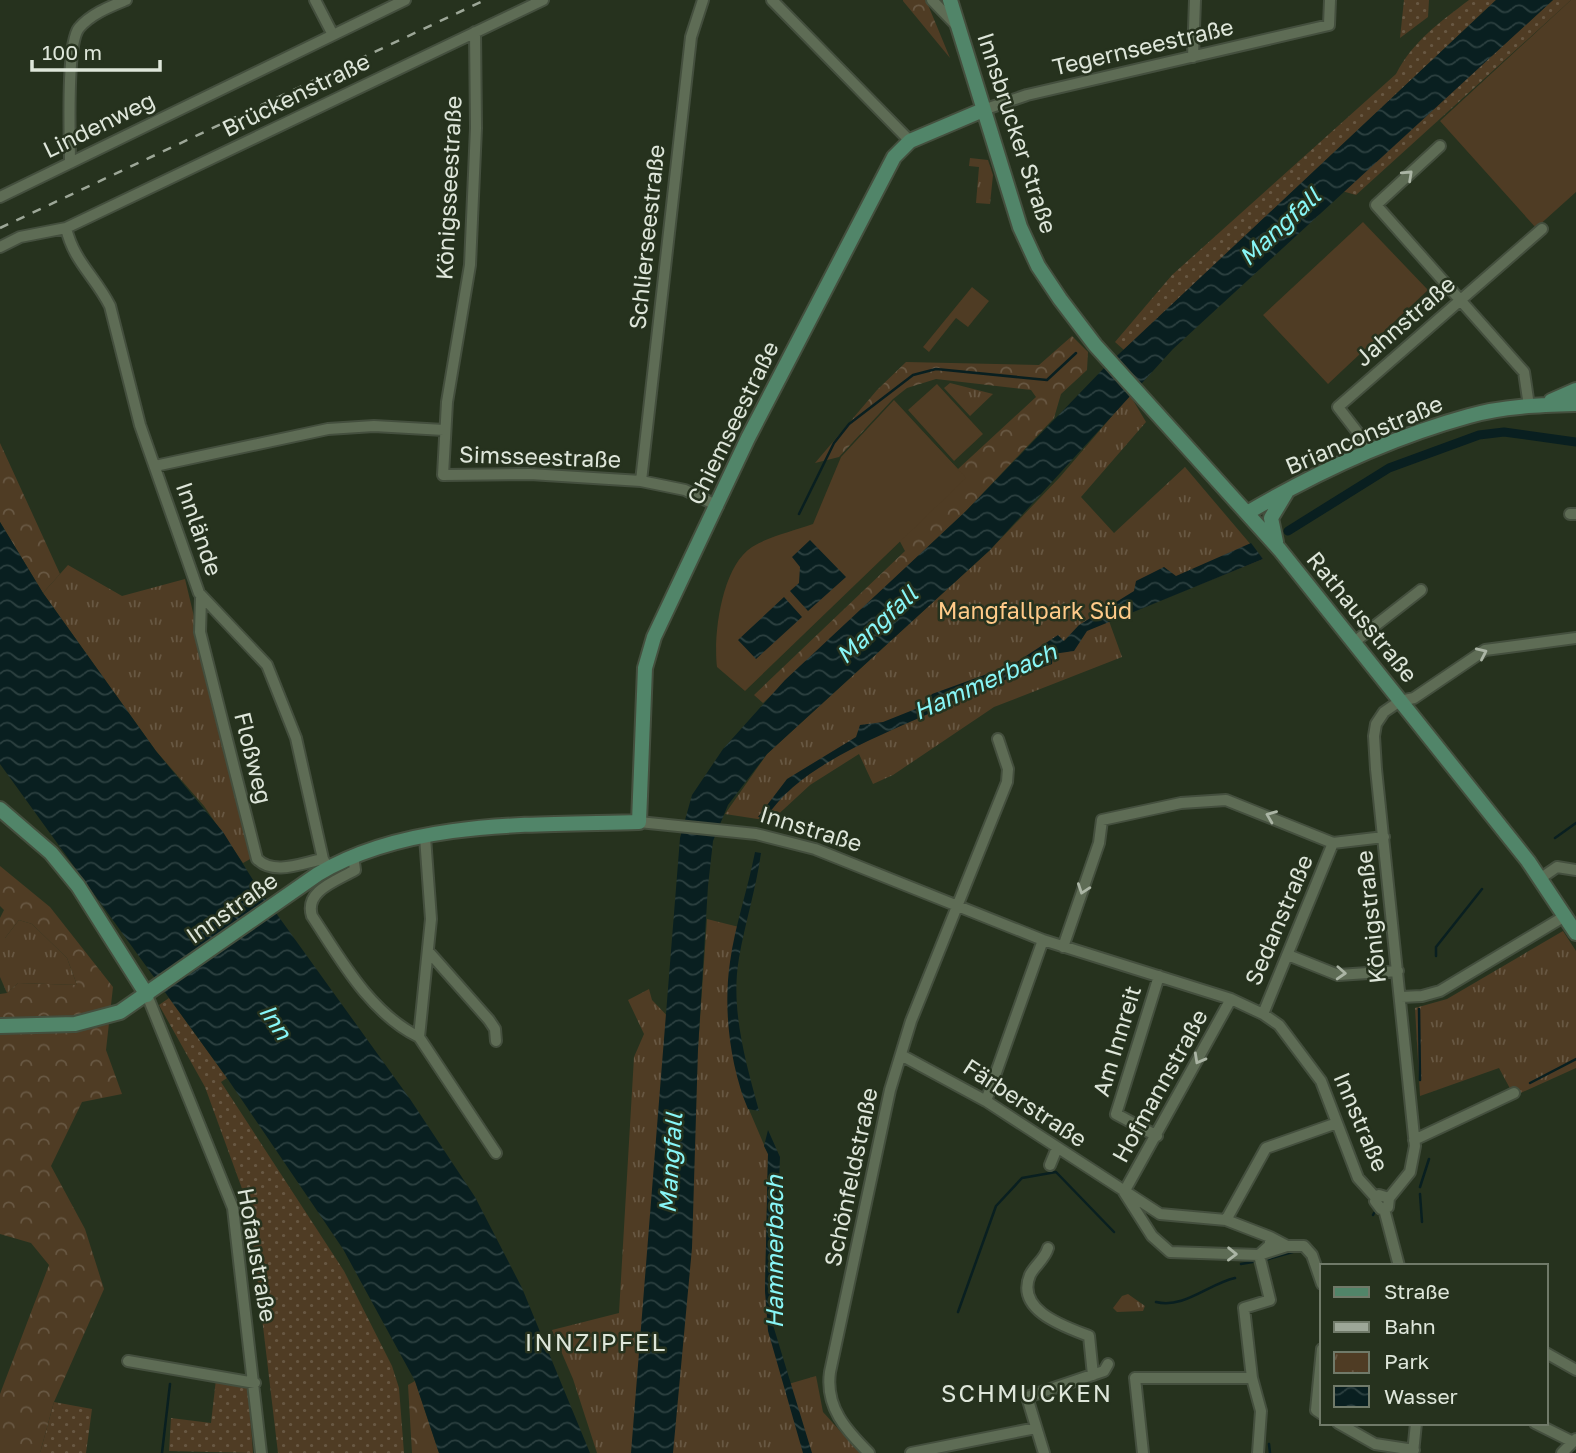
<svg xmlns="http://www.w3.org/2000/svg" width="1576" height="1453" font-family="'Golos Text',sans-serif">
<defs>
<pattern id="grass-dots" width="8" height="8" patternUnits="userSpaceOnUse" patternTransform="scale(1.75)"><rect width="8" height="8" fill="#4f3c24"/><path d="M2 2h.1M6 6h.1" fill="none" stroke="#685843" stroke-width="1.8" stroke-linecap="round"/></pattern>
<pattern id="forest-crowns" width="20" height="18" patternUnits="userSpaceOnUse" patternTransform="scale(1.75)"><rect width="20" height="18" fill="#4f3c24"/><path d="M2 6a3 3 0 1 1 6 0M12 15a3 3 0 1 1 6 0" fill="none" stroke="#685843"/></pattern>
<pattern id="park-tufts" width="24" height="20" patternUnits="userSpaceOnUse" patternTransform="scale(1.75)"><rect width="24" height="20" fill="#4f3c24"/><path d="M3 7l-1-3M5 7V3M7 7l1-3M15 17l-1-3M17 17v-4M19 17l1-3" fill="none" stroke="#685843"/></pattern>
<pattern id="water-waves" width="16" height="10" patternUnits="userSpaceOnUse" patternTransform="scale(1.75)"><rect width="16" height="10" fill="#091f20"/><path d="M0 5q4-4 8 0t8 0" fill="none" stroke="#2c4040"/></pattern>
</defs>
<rect width="100%" height="100%" fill="#26321e"/>
<path fill="url(#grass-dots)" d="M 1404,0 L 1429,0 L 1428,17 L 1400,38 Z
M 1469,0 L 1496,0 L 1124,350 L 1115,342 L 1172,275 L 1396,74 C 1413,41 1440,22 1469,0 Z
M 1553,0 L 1571,0 L 1356,195 L 1342,191 Z
M 169,998 L 227,1078 L 221,1082 L 344,1271 L 392,1366 L 399,1388 L 404,1453 L 278,1453 L 249,1208 L 205,1087 L 159,1005 Z
M 216,1379 L 248,1383 L 253,1453 L 169,1451 L 171,1418 L 211,1423 Z
M 54,1402 L 92,1409 L 86,1453 L 40,1453 Z"/>
<path fill="url(#forest-crowns)" d="M 903,0 L 926,0 L 950,58 L 903,1 Z
M 1072,336 L 1088,352 L 1087,370 L 1061,394 L 1054,418 L 966,511 L 763,703 L 754,695 L 905,551 L 897,536 L 891,451 L 923,432 L 958,469 L 1036,397 L 1031,390 L 936,379 L 907,388 L 893,399 L 839,457 L 815,463 L 877,390 L 906,362 L 1039,365 Z
M 0,443 L 60,574 L 43,593 L 0,522 Z
M 0,866 L 50,907 L 113,987 L 106,1050 L 122,1094 L 82,1102 L 51,1166 L 85,1229 L 104,1289 L 54,1402 L 40,1453 L 0,1453 L 0,1394 L 49,1265 L 31,1243 L 0,1234 L 0,994 L 7,993 L 18,983 L 77,985 L 67,958 L 32,924 L 19,920 L 5,938 L 0,938 L 0,918 L 4,910 L 0,906 Z
M 415,1381 L 439,1453 L 412,1453 L 408,1385 Z"/>
<path fill="url(#park-tufts)" d="M 970,158 L 988,160 L 993,175 L 990,204 L 976,203 L 979,167 L 969,166 Z
M 950,383 L 993,394 L 970,416 L 944,388 Z
M 1130,395 L 1146,422 L 1081,497 L 1114,533 L 1185,467 L 1263,559 L 1109,621 L 1122,657 L 994,707 L 893,775 L 873,784 L 859,754 L 810,785 L 771,821 L 725,814 L 767,754 L 990,550 L 1060,477 Z
M 68,565 L 122,596 L 185,579 L 252,858 L 243,863 L 204,806 L 156,751 L 43,593 Z
M 707,919 L 739,927 L 730,965 L 741,1091 L 768,1154 L 765,1291 L 785,1385 L 816,1376 L 823,1412 L 860,1453 L 597,1453 L 573,1379 L 552,1330 L 619,1313 L 634,1057 L 644,1034 L 628,1000 L 649,989 L 652,1000 L 698,1048 Z
M 19,920 L 32,924 L 67,958 L 77,985 L 18,983 L 7,993 L 0,977 L 0,938 L 5,938 Z
M 1563,931 L 1576,951 L 1576,1068 L 1514,1096 L 1499,1068 L 1420,1096 L 1415,1008 L 1447,999 Z
M 1128,1294 L 1145,1306 L 1143,1311 L 1117,1312 L 1113,1308 L 1122,1296 Z"/>
<path fill="#4f3c24" d="M 1571,0 L 1576,0 L 1576,192 L 1536,228 L 1440,121 Z
M 1363,222 L 1428,290 L 1328,384 L 1263,315 Z
M 972,287 L 989,301 L 968,327 L 956,318 L 929,352 L 923,347 Z
M 937,384 L 983,434 L 954,461 L 908,410 Z
M 894,400 L 966,478 L 745,691 L 717,667 C 713,634 722,566 752,547 C 769,536 794,531 813,524 L 841,457 Z"/>
<path fill="url(#water-waves)" d="M 1496,0 L 1553,0 L 1173,349 L 990,550 L 767,754 L 728,805 L 713,841 L 708,886 L 698,1049 L 692,1248 L 673,1453 L 631,1453 L 680,838 L 692,795 L 723,749 L 785,680 L 966,511 L 1104,368 Z
M 0,522 L 43,593 L 156,751 L 223,832 L 258,888 L 410,1099 L 475,1197 L 522,1288 L 590,1453 L 439,1453 L 415,1381 L 343,1249 L 227,1078 L 0,764 Z
M 810,540 L 846,577 L 808,611 L 790,591 L 799,583 L 800,567 L 792,557 Z
M 1251,543 L 1263,559 L 1087,631 L 1074,651 L 1053,654 L 1052,664 L 978,689 L 954,701 L 939,701 L 939,709 C 883,735 800,764 766,818 L 758,817 L 787,779 L 856,737 L 860,725 L 883,722 L 923,706 L 932,694 L 1012,665 L 1058,635 L 1064,641 L 1079,625 L 1134,591 L 1136,581 L 1164,567 L 1176,576 Z
M 784,597 L 802,617 L 756,659 L 738,640 Z
M 755,852 L 761,853 C 756,889 745,923 739,958 C 730,1009 746,1063 759,1111 L 748,1109 C 730,1066 723,1009 730,962 C 735,925 748,889 755,852 Z
M 768,1130 L 780,1157 L 773,1325 L 812,1453 L 803,1453 L 768,1331 L 765,1291 L 768,1154 L 764,1146 Z"/>
<g fill="none" stroke-linecap="round" stroke-linejoin="round">
<path stroke="#091f20" stroke-width="2.5" d="M 799,514 L 834,443 L 849,424 L 913,375 L 936,369 L 1047,380 L 1076,353
M 1555,838 L 1576,823
M 1436,956 L 1436,947 L 1482,889
M 1419,1009 L 1420,1080
M 1530,1083 L 1576,1059
M 1420,1187 L 1429,1159
M 1420,1194 L 1422,1222
M 1373,1215 L 1374,1213
M 1265,1260 L 1296,1251
M 1241,1264 L 1258,1261
M 1156,1302 C 1184,1309 1208,1284 1235,1278
M 958,1312 L 996,1206 L 1022,1178 L 1056,1172 L 1114,1232
M 1269,1444 L 1270,1453
M 162,1453 L 170,1384"/>
<path stroke="#091f20" stroke-width="9" d="M 1288,531 L 1389,468 L 1479,435 L 1504,432 L 1576,442"/>
<defs>
<path id="minor" d="M 315,0 L 332,33
M 772,0 L 910,141
M 932,0 L 957,26
M 475,32 L 476,128 L 470,265 L 447,402 L 443,475 L 530,474 L 641,481 L 685,490 L 718,506
M 1193,57 L 1195,0
M 983,110 L 1027,95 L 1329,25 L 1330,0
M 1440,146 L 1376,205 L 1524,372 L 1529,406
M 70,163 C 70,138 66,44 79,28 C 91,14 109,7 126,0
M 0,197 L 405,0
M 66,228 C 74,262 95,276 110,306 L 140,425 L 199,593 L 267,665 L 296,738 L 323,859 L 328,868
M 0,247 L 20,237 L 66,228 L 543,0
M 1372,451 L 1338,407 L 1542,229
M 155,466 L 328,429 L 374,426 L 444,430
M 641,481 L 691,37 L 703,0
M 1570,514 L 1576,514
M 201,598 L 200,632 L 257,859 C 274,876 302,863 323,859
M 1353,643 L 1421,590
M 639,822 L 756,834 L 815,849 L 1043,940 L 1231,999 L 1263,1014 L 1279,1025 L 1321,1081 L 1358,1178 L 1376,1198
M 353,855 L 355,870 C 336,881 304,891 312,916 C 341,960 370,1013 419,1037 L 496,1153
M 1541,878 L 1557,867 L 1576,870
M 1063,947 L 1099,843 L 1102,820 L 1181,803 L 1226,800 L 1333,843 L 1384,837
M 428,951 L 489,1020 L 495,1029 L 496,1041
M 1288,955 L 1338,975 L 1398,971
M 147,995 L 233,1208 L 261,1453
M 1401,997 L 1422,996 L 1440,991 L 1565,916
M 1231,999 L 1124,1192 L 1152,1236 L 1170,1252 L 1259,1255 L 1270,1300 L 1244,1308 L 1252,1378 L 1261,1411 L 1258,1453
M 1263,1014 L 1333,843
M 419,1037 L 431,919 L 425,837
M 901,1055 L 986,1101 L 1160,1214 L 1226,1220 L 1270,1237
M 986,1101 L 1043,940
M 1157,1136 L 1116,1114 L 1159,976
M 1414,1140 L 1514,1093
M 1050,1165 L 1057,1148
M 1389,1198 L 1379,1195 L 1375,1201 L 1381,1209 L 1388,1207 L 1389,1198 L 1410,1172 L 1415,1146 L 1376,769 L 1374,736 L 1376,724 L 1384,712 L 1400,701 L 1414,698 L 1485,650 L 1576,638
M 1384,1209 L 1399,1266
M 1226,1220 L 1266,1148 L 1337,1123
M 1287,1246 L 1270,1237 L 1270,1245 L 1259,1255 L 1287,1246 L 1304,1246 L 1312,1255 L 1322,1284
M 1048,1248 C 1045,1259 1035,1265 1030,1275 C 1015,1311 1066,1327 1089,1336 L 1093,1375
M 1322,1349 L 1316,1410 L 1322,1414
M 1546,1353 L 1576,1370
M 128,1361 L 255,1383
M 1338,1423 L 1375,1444 L 1414,1450
M 1535,1423 L 1573,1442
M 869,1453 C 846,1430 825,1407 830,1372 L 890,1090 L 911,1021 L 1007,782 L 1008,769 L 998,739
M 911,1453 L 1036,1428
M 1044,1453 L 1027,1397 L 1104,1371 L 1108,1364
M 1143,1453 L 1135,1378 L 1252,1378
M 1413,1453 L 1416,1423
M 1562,1453 L 1576,1439"/>
<path id="major" d="M 950,0 L 1020,227 L 1038,266 L 1060,299 L 1095,345 L 1280,550 L 1528,861 L 1576,933
M 1551,401 L 1576,390
M 1247,513 C 1315,473 1393,437 1469,416 C 1503,406 1541,405 1576,404
M 1276,542 L 1271,518 L 1286,493
M 0,809 L 51,853 L 78,886 L 147,995
M 0,1026 L 75,1024 L 120,1012 L 318,874 C 410,819 535,825 639,822 L 645,668 L 654,637 L 748,438 L 894,157 L 910,141 L 983,110"/>
</defs>
<use href="#minor" stroke="#444f3e" stroke-width="14"/>
<use href="#major" stroke="#444f3e" stroke-width="18"/>
<use href="#minor" stroke="#5e6c55" stroke-width="10"/>
<use href="#major" stroke="#518569" stroke-width="14"/>
<path stroke="#9da798" stroke-width="2.5" stroke-dasharray="9 9" stroke-linecap="butt" d="M 0,228 L 485,0"/>
</g>
<defs><path id="oneway-chevron" d="M-2-3.5L2.5 0L-2 3.5" fill="none" stroke-width="1.6" stroke-linecap="round" stroke-linejoin="round" transform="scale(1.75)"/></defs>
<g stroke="#abb5a5">
<use href="#oneway-chevron" transform="translate(1408 175) rotate(-43)"/>
<use href="#oneway-chevron" transform="translate(1482 653) rotate(-25)"/>
<use href="#oneway-chevron" transform="translate(1271 816) rotate(-158)"/>
<use href="#oneway-chevron" transform="translate(1083 889) rotate(109)"/>
<use href="#oneway-chevron" transform="translate(1341 973) rotate(3)"/>
<use href="#oneway-chevron" transform="translate(1199 1059) rotate(119)"/>
<use href="#oneway-chevron" transform="translate(1232 1254) rotate(1)"/>
</g>
<g text-anchor="middle" stroke-width="5" stroke-linejoin="round" paint-order="stroke">
<g font-size="23" fill="#dee6da" stroke="#26321e">
<text transform="translate(1143 47) rotate(-13)" y="8">Tegernseestraße</text>
<text transform="translate(296 95) rotate(-26)" y="8">Brückenstraße</text>
<text transform="translate(99 125) rotate(-26)" y="8">Lindenweg</text>
<text transform="translate(1017 133) rotate(72)" y="8">Innsbrucker Straße</text>
<text transform="translate(449 188) rotate(-87)" y="8">Königsseestraße</text>
<text transform="translate(647 237) rotate(-84)" y="8">Schlierseestraße</text>
<text transform="translate(1405 321) rotate(-41)" y="8">Jahnstraße</text>
<text transform="translate(733 423) rotate(-64)" y="8">Chiemseestraße</text>
<text transform="translate(1364 435) rotate(-23)" y="8">Brianconstraße</text>
<text transform="translate(540 457) rotate(2)" y="8">Simsseestraße</text>
<text transform="translate(199 529) rotate(71)" y="8">Innlände</text>
<text transform="translate(1362 617) rotate(51)" y="8">Rathausstraße</text>
<text transform="translate(253 758) rotate(76)" y="8">Floßweg</text>
<text transform="translate(811 829) rotate(17)" y="8">Innstraße</text>
<text transform="translate(232 908) rotate(-35)" y="8">Innstraße</text>
<text transform="translate(1371 917) rotate(-96)" y="8">Königstraße</text>
<text transform="translate(1279 920) rotate(-67)" y="8">Sedanstraße</text>
<text transform="translate(1117 1041) rotate(-73)" y="8">Am Innreit</text>
<text transform="translate(1160 1086) rotate(-61)" y="8">Hofmannstraße</text>
<text transform="translate(1025 1103) rotate(33)" y="8">Färberstraße</text>
<text transform="translate(1361 1122) rotate(67)" y="8">Innstraße</text>
<text transform="translate(851 1177) rotate(-78)" y="8">Schönfeldstraße</text>
<text transform="translate(257 1255) rotate(80)" y="8">Hofaustraße</text>
</g>
<g font-size="23" fill="#ffca89" stroke="#26321e">
<text x="1035" y="619">Mangfallpark Süd</text>
</g>
<g font-size="24" font-style="italic" fill="#88f6f7" stroke="#26321e">
<text transform="translate(1280 227) rotate(-43)" y="8">Mangfall</text>
<text transform="translate(877 625) rotate(-43)" y="8">Mangfall</text>
<text transform="translate(985 682) rotate(-24)" y="8">Hammerbach</text>
<text transform="translate(275 1022) rotate(56)" y="8">Inn</text>
<text transform="translate(671 1163) rotate(-86)" y="8">Mangfall</text>
<text transform="translate(775 1252) rotate(-90)" y="8">Hammerbach</text>
</g>
<g font-size="24" letter-spacing="2" fill="#dee6da" stroke="#26321e">
<text x="596" y="1351">INNZIPFEL</text>
<text x="1027" y="1402">SCHMUCKEN</text>
</g>
</g>
<rect x="1320" y="1264" width="228" height="161" fill="#26321e" stroke="#707a69" stroke-width="2"/>
<rect x="1334" y="1287" width="35" height="10" fill="#518569" stroke="#707a69" stroke-width="2"/>
<text x="1384" y="1299" font-size="21" fill="#dee6da">Straße</text>
<rect x="1334" y="1322" width="35" height="10" fill="#9da798" stroke="#707a69" stroke-width="2"/>
<text x="1384" y="1334" font-size="21" fill="#dee6da">Bahn</text>
<rect x="1334" y="1352" width="35" height="21" fill="url(#park-tufts)" stroke="#707a69" stroke-width="2"/>
<text x="1384" y="1369" font-size="21" fill="#dee6da">Park</text>
<rect x="1334" y="1386" width="35" height="21" fill="url(#water-waves)" stroke="#707a69" stroke-width="2"/>
<text x="1384" y="1404" font-size="21" fill="#dee6da">Wasser</text>
<path d="M32 60v10h128v-10" fill="none" stroke="#dee6da" stroke-width="3.5"/>
<text x="42" y="60" font-size="21" fill="#dee6da" stroke="#26321e" stroke-width="5" paint-order="stroke">100 m</text>
</svg>
